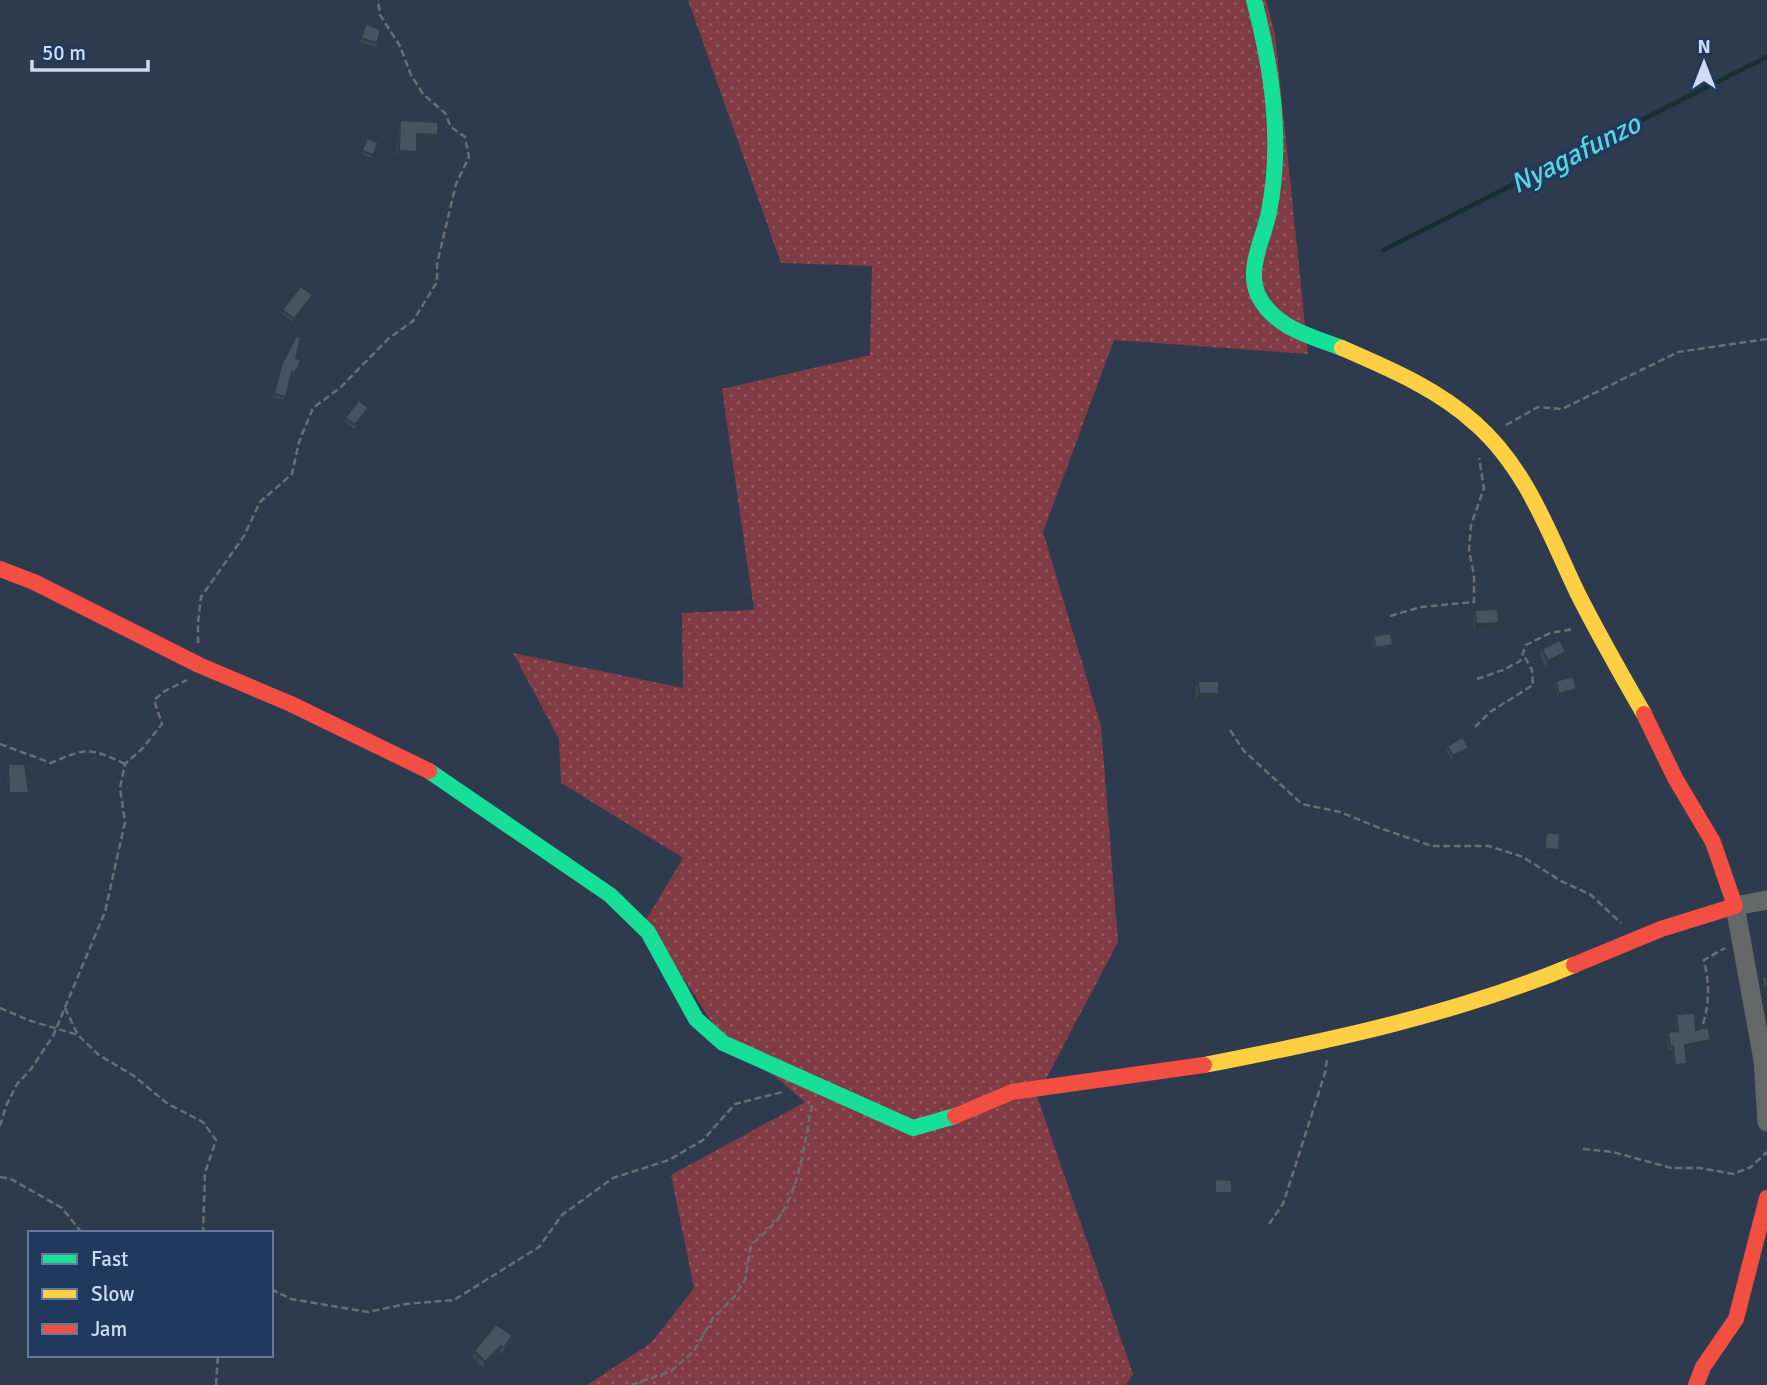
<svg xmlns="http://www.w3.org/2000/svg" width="1767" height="1385" font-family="Signika,sans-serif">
<defs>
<pattern id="grass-dots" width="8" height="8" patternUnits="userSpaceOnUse" patternTransform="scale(1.75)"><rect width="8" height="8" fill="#803b44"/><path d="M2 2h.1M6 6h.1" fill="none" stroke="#91575f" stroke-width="1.8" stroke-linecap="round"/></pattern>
</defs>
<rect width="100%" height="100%" fill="#2e3b4e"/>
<path fill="url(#grass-dots)" d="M 688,0 L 1266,0 L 1275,34 L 1308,354 L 1114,340 L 1043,532 L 1101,726 L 1118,942 L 1037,1096 L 1133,1374 L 1126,1385 L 587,1385 L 651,1343 L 694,1288 L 671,1175 L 805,1102 L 713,1024 L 646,920 L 683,858 L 561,783 L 559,739 L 513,653 L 683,688 L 682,613 L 754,610 L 722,389 L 870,355 L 872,266 L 781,263 Z"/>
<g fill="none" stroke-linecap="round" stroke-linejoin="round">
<path stroke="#162f31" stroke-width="4.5" d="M 1383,250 L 1767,57"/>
<path stroke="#686f72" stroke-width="2.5" stroke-dasharray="7 3.5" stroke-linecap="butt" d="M 1506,425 L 1538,407 L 1562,409 L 1678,352 L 1767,339
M 1390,616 L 1421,607 L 1474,602 L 1474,575 L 1469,550 L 1471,525 L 1484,488 L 1479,458
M 198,643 L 198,622 L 201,597 L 244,536 L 260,502 L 292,474 L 299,442 L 313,408 L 341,387 L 388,339 L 413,321 L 437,282 L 437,264 L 456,184 L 469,157 L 465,137 L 451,127 L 445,113 L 423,94 L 411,75 L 400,46 L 380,15 L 378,0
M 1477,679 L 1503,670 L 1520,661 L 1526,645 L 1550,633 L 1574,629
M 1475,727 L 1490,712 L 1533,685 L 1532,670 L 1523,654
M 1230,730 L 1244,751 L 1302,804 L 1340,812 L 1377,827 L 1432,846 L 1489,846 L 1523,857 L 1561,881 L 1591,895 L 1621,923
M 0,744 L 51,763 C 86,748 89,747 125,764
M 0,1008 L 31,1021 L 78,1035
M 65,1008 L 78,1035 L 99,1055 L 134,1076 L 168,1104 L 203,1122 L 216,1140 L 205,1173 L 203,1233
M 1703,1024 C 1710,1001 1709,983 1704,960 L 1725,948
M 0,1126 L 6,1106 L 17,1084 L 31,1069 L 53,1036 L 105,912 L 125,822 L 120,788 L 125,764 L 142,749 L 162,724 L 154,700 L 165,691 L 187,680
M 1583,1149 L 1613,1152 L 1671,1168 L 1700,1168 L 1733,1174 L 1751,1167 L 1767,1152
M 0,1177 L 11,1179 L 62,1208 L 82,1233
M 1269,1224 L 1283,1204 L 1325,1073 L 1327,1060
M 271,1289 L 291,1299 L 368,1312 L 406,1304 L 454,1300 L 539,1247 L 562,1215 L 613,1178 L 669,1160 L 703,1140 L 735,1104 L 782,1092
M 216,1385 L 218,1355
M 631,1385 L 671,1371 L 694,1351 L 713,1318 L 734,1297 L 745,1280 L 751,1245 C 762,1235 774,1226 782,1213 C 801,1181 805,1140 812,1105"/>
<path stroke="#646968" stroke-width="19" d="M 1767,900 L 1735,906 L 1763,1060 L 1767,1122"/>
<path stroke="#16e098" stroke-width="16" d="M 1254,0 C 1272,69 1283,140 1269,212 C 1264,238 1246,268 1258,295 C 1274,328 1311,336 1342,348
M 429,771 L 610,895 L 648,932 L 696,1019 L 723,1043 L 913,1128 L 955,1116"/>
<path stroke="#ffcf43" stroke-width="16" d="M 1342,348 C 1388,368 1438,389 1476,424 C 1526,468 1549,533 1577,592 C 1598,634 1621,674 1644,714
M 1204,1065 C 1329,1041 1456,1014 1574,965"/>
<path stroke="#f24e42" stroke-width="16" d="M 0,569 L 34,582 L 199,665 L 291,704 L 429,771
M 1574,965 L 1661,929 L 1735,906 L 1713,842 L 1675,778 L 1644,714
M 955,1116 L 1012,1092 L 1204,1065
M 1696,1385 L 1703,1367 L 1736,1319 L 1767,1198"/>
</g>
<path fill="#3b4855" d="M 366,24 L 381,29 L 376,47 L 360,42 Z
M 400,120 L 438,135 L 436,140 L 417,139 L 415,157 L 397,157 L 398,125 Z
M 367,138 L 378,142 L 372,158 L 361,154 Z
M 311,298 L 293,322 L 281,313 L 282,310 Z
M 296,358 L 301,360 L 293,377 L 291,375 L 284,400 L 273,397 L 281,366 Z
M 367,411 L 354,429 L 344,421 L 345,418 Z
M 1475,610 L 1497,630 L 1474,631 L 1473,617 Z
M 1373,636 L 1392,648 L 1375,652 L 1372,639 Z
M 1542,649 L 1566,652 L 1564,658 L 1545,667 L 1540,655 Z
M 1198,681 L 1216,700 L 1196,700 L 1196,687 Z
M 1556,681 L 1577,689 L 1575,692 L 1558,697 L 1555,685 Z
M 1447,746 L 1468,751 L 1452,760 L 1446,749 Z
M 8,764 L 27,796 L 8,796 L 7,768 Z
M 1676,1014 L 1696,1030 L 1710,1043 L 1685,1048 L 1687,1064 L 1685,1067 L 1674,1068 L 1672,1049 L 1668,1050 L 1667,1035 L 1668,1032 L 1676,1031 L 1675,1017 Z
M 513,1335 L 511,1340 L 502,1354 L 499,1352 L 483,1368 L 472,1357 L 474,1351 Z"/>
<path fill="#303b45" d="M 417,134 L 438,135 L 436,140 L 415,139 Z
M 399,151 L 417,152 L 415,157 L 397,157 Z
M 313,295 L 311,298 L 293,322 L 294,319 Z
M 1499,623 L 1497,630 L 1474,631 L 1476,624 Z
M 1393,645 L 1392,648 L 1375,652 L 1376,648 Z
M 1566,652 L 1564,658 L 1545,667 L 1548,661 Z
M 1577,689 L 1575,692 L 1558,697 L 1559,694 Z
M 1199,694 L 1219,694 L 1216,700 L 1196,700 Z
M 1469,748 L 1468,751 L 1452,760 L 1453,756 Z
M 9,793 L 29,793 L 27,796 L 8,796 Z
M 1545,849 L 1559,850 L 1558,853 L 1543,852 Z
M 1711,1040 L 1710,1043 L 1684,1048 L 1685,1045 Z
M 1687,1064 L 1685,1067 L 1674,1068 L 1675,1065 Z
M 1215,1193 L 1232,1193 L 1231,1197 L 1214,1196 Z
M 501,1346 L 499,1352 L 483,1368 L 485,1362 Z"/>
<path fill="#455463" stroke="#303b45" stroke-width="2" d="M 366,24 L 381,29 L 377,43 L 361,38 Z
M 400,120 L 438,122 L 438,135 L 417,134 L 417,152 L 399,151 Z
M 367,138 L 378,142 L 373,155 L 362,151 Z
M 301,286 L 313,295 L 294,319 L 282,310 Z
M 296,336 L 301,338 L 296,358 L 301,360 L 295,373 L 292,372 L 286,397 L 274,394 L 281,366 Z
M 359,400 L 368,408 L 355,425 L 345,418 Z
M 1498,609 L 1499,623 L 1476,624 L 1475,610 Z
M 1391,633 L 1393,645 L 1376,648 L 1373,636 Z
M 1560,640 L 1566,652 L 1548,661 L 1542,649 Z
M 1573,676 L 1577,689 L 1559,694 L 1556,681 Z
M 1198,681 L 1219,681 L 1219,694 L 1199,694 Z
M 1463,737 L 1469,748 L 1453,756 L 1447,746 Z
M 8,764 L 25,764 L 29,793 L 9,793 Z
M 1546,833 L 1560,833 L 1559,850 L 1545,849 Z
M 1767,976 L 1767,988 L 1764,988 L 1762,977 Z
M 1695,1013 L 1696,1030 L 1708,1027 L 1711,1040 L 1685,1045 L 1687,1064 L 1675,1065 L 1673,1046 L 1670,1047 L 1668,1032 L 1678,1031 L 1676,1014 Z
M 1215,1179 L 1232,1180 L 1232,1193 L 1215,1193 Z
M 496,1324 L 513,1335 L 504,1348 L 501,1346 L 485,1362 L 474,1351 Z"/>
<g text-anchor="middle" stroke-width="6" stroke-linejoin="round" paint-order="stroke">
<g font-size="28" font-style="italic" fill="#56d6d9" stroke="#20395c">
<text transform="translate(1575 153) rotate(-27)" y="10">Nyagafunzo</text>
</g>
</g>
<rect x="28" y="1231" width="245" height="126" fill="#20395c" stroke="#657a98" stroke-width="2"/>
<rect x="42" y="1254" width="35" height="10" fill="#16e098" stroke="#657a98" stroke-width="2"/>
<text x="91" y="1266" font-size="21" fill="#cddcf2">Fast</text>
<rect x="42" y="1289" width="35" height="10" fill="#ffcf43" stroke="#657a98" stroke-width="2"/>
<text x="91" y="1301" font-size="21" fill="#cddcf2">Slow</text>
<rect x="42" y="1324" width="35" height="10" fill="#f24e42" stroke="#657a98" stroke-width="2"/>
<text x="91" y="1336" font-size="21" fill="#cddcf2">Jam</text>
<g transform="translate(1704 63)" stroke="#20395c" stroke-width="5" paint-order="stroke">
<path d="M0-5L12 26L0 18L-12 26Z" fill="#cddcf2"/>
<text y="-10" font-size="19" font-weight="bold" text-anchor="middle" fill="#cddcf2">N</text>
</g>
<path d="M32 60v10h116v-10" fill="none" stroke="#cddcf2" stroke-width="3.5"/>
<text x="42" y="60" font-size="21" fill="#cddcf2" stroke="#20395c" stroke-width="5" paint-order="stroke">50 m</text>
</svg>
